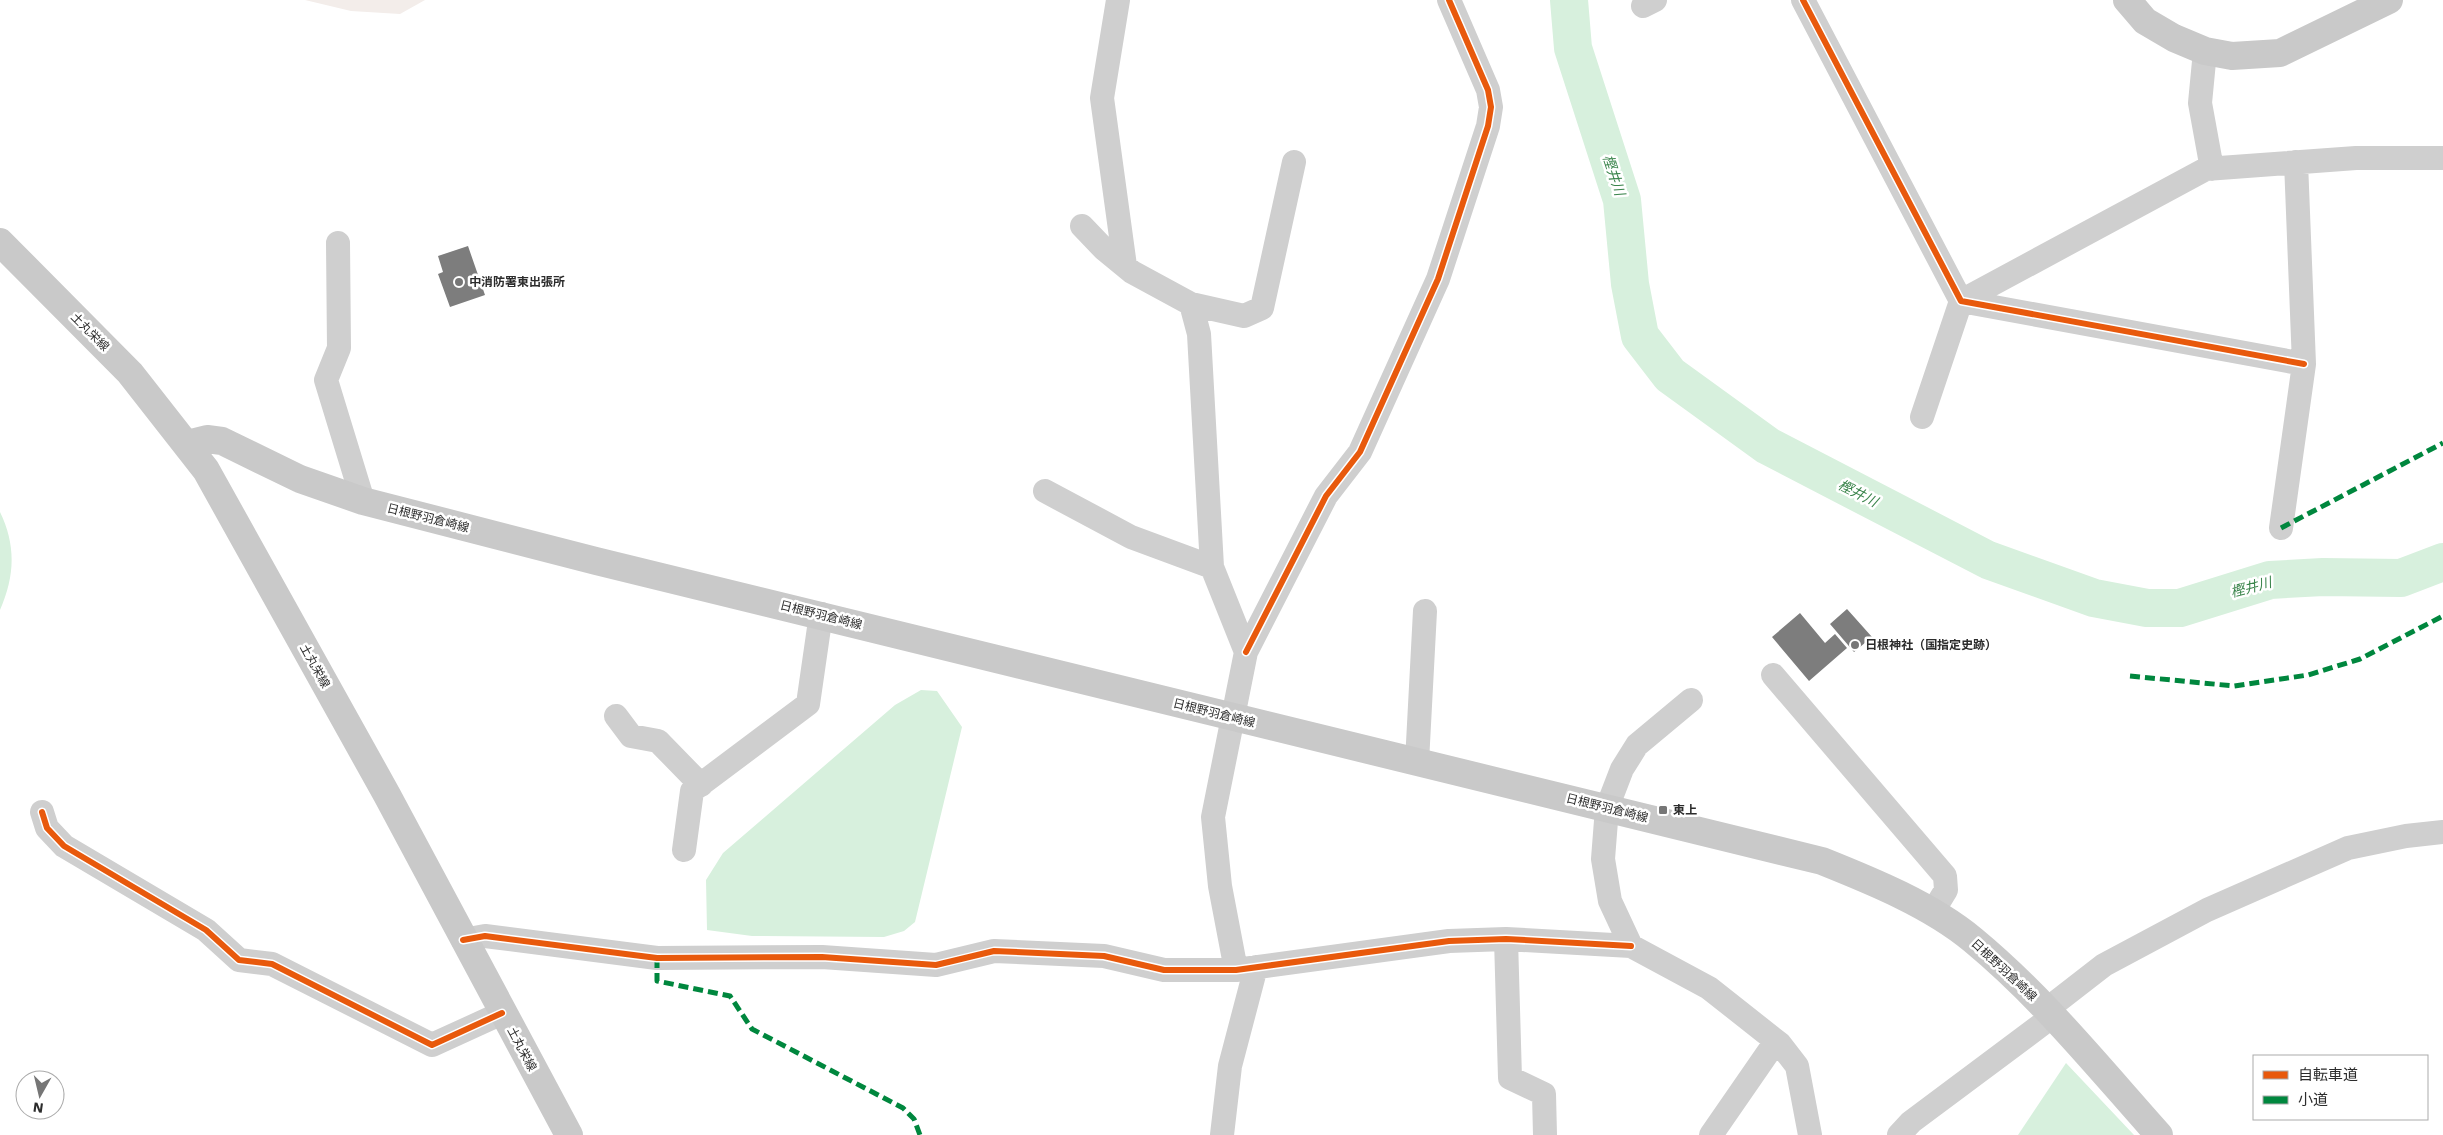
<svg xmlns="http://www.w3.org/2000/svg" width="2443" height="1135" font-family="'Work Sans','Noto Sans JP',sans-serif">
<rect width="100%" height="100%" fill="#fff"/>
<path fill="#f3edea" d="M 305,0 L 425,0 L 400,14 L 351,11 Z"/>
<path fill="#d7f0dd" d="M 0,512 C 16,545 15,576 0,610 Z
M 921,690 L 937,691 L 962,727 L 915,922 L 904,931 L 884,937 L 752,936 L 707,930 L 706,880 L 723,853 L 895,705 Z
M 2066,1063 L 2134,1135 L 2018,1135 Z"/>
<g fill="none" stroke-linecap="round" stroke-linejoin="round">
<path stroke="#d7f0dd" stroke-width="38" d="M 1569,0 L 1573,48 L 1622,200 L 1630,284 L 1640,336 L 1670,375 L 1768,446 L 1988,560 L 2094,598 L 2147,608 L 2180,608 L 2270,580 L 2323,577 L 2401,578 L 2443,562"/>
</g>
<path fill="#7d7d7d" d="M 468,246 L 485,295 L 450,307 L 438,274 L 443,272 L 438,256 Z
M 1847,609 L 1872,637 L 1854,652 L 1830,624 Z
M 1800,613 L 1825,643 L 1835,634 L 1847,648 L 1809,681 L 1772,637 Z"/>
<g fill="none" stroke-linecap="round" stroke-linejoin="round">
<path stroke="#cfcfcf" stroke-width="24" d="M 1118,0 L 1102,98 L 1125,266
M 1803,0 L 1961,301 L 2304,364
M 1643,6 L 1655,0
M 2205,51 L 2200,103 L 2212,169
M 1082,226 L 1104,249 L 1132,272 L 1191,304 L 1199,334 L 1212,567
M 338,243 L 339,348 L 326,380 L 363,501
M 1191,304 L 1244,316 L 1262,308 L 1294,162
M 1922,417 L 1961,301 L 2206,169 L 2356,158 L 2443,158
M 1045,491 L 1131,537 L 1212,567 L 1246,652 L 1213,817 L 1220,886 L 1236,970
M 2281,528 L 2304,364 L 2296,162
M 1246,652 L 1326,496 L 1360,452 L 1438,279 L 1488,126 L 1491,107 L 1488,90 L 1449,0
M 1773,675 L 1945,876 L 1946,890 L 1932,913
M 1691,700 L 1637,745 L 1622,769 L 1607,808 L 1603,859 L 1610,901 L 1631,946 L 1709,988 L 1780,1044 L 1797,1066 L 1810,1135
M 616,716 L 631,736 L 658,741 L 701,785
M 1417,762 L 1425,611
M 42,812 L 47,828 L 64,846 L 206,930 L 239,960 L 272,964 L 432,1045 L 502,1013
M 684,850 L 692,791 L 808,704 L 821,614
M 1506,939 L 1510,1078 L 1544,1094 L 1545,1135
M 463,940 L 485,936 L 657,958 L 822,957 L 936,965 L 994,951 L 1104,956 L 1164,970 L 1236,970 L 1449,941 L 1506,939 L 1631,946
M 2046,1010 L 2104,965 L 2207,910 L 2348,848 L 2406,836 L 2443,832
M 1222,1135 L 1230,1066 L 1256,967
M 1711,1135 L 1776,1041
M 1899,1135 L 1911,1122 L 2053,1016"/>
<path stroke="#c9c9c9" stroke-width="28" d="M 2127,0 L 2145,21 L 2174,38 L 2205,51 L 2232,56 L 2280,53 L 2389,0
M 0,242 L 130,373 L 206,470 L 387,795 L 569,1135
M 187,444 L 207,439 L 222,441 L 300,479 L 363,501 L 596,561 L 1822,861 C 1872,881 1931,905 1973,940 C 2042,997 2099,1068 2159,1135"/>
<path stroke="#00873e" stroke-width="5" stroke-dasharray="10 5" stroke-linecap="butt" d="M 2281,528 L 2443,443
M 2130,676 L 2234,686 L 2308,675 L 2360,659 L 2443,616
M 657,958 L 657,981 L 730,996 L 752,1029 L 903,1108 L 914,1119 L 920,1135"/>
<defs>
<path id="cycleway" d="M 1803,0 L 1961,301 L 2304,364
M 1246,652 L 1326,496 L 1360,452 L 1438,279 L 1488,126 L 1491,107 L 1488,90 L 1449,0
M 42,812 L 47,828 L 64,846 L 206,930 L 239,960 L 272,964 L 432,1045 L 502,1013
M 463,940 L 485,936 L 657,958 L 822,957 L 936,965 L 994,951 L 1104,956 L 1164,970 L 1236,970 L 1449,941 L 1506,939 L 1631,946"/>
</defs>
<use href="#cycleway" stroke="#fff" stroke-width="9"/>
<use href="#cycleway" stroke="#e8590c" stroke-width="6"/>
</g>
<g fill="#767676" stroke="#fff" stroke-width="2">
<circle cx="459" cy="282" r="5"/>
<circle cx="1855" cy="645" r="5"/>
<rect x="1658" y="805" width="10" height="10" rx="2.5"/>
</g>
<g text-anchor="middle" stroke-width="5" stroke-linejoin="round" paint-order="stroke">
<g font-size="12" font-weight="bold" fill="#2c2c2c" stroke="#fff" text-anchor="start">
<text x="469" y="286">中消防署東出張所</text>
<text x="1865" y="649">日根神社（国指定史跡）</text>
<text x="1673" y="814">東上</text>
</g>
<g font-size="12" fill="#2c2c2c" stroke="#fff">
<text transform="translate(90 332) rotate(45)" y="4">土丸栄線</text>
<text transform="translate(428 518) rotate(14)" y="4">日根野羽倉崎線</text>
<text transform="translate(821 615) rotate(14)" y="4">日根野羽倉崎線</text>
<text transform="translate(315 666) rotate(61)" y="4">土丸栄線</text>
<text transform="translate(1214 713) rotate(14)" y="4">日根野羽倉崎線</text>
<text transform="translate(1607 808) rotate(14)" y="4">日根野羽倉崎線</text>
<text transform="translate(2004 970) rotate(43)" y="4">日根野羽倉崎線</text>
<text transform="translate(522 1049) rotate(62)" y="4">土丸栄線</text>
</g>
<g font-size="14" font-style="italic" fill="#3b854c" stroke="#fff">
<text transform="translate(1614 175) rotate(72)" y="5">樫井川</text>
<text transform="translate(1858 493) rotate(27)" y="5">樫井川</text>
<text transform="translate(2251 587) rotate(-15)" y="5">樫井川</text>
</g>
</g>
<rect x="2253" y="1055" width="175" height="65" fill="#ffffff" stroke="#ababab"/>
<rect x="2263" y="1071" width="25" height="8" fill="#e8590c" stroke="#ababab"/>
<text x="2298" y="1080" font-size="15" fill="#2c2c2c">自転車道</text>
<rect x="2263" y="1096" width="25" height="8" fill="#00873e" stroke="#ababab"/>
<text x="2298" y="1105" font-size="15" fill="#2c2c2c">小道</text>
<g transform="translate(40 1095) rotate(188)"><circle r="24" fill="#ffffff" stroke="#ababab"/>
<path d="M0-4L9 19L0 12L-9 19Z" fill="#767676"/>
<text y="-8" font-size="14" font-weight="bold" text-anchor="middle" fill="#2c2c2c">N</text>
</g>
</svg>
